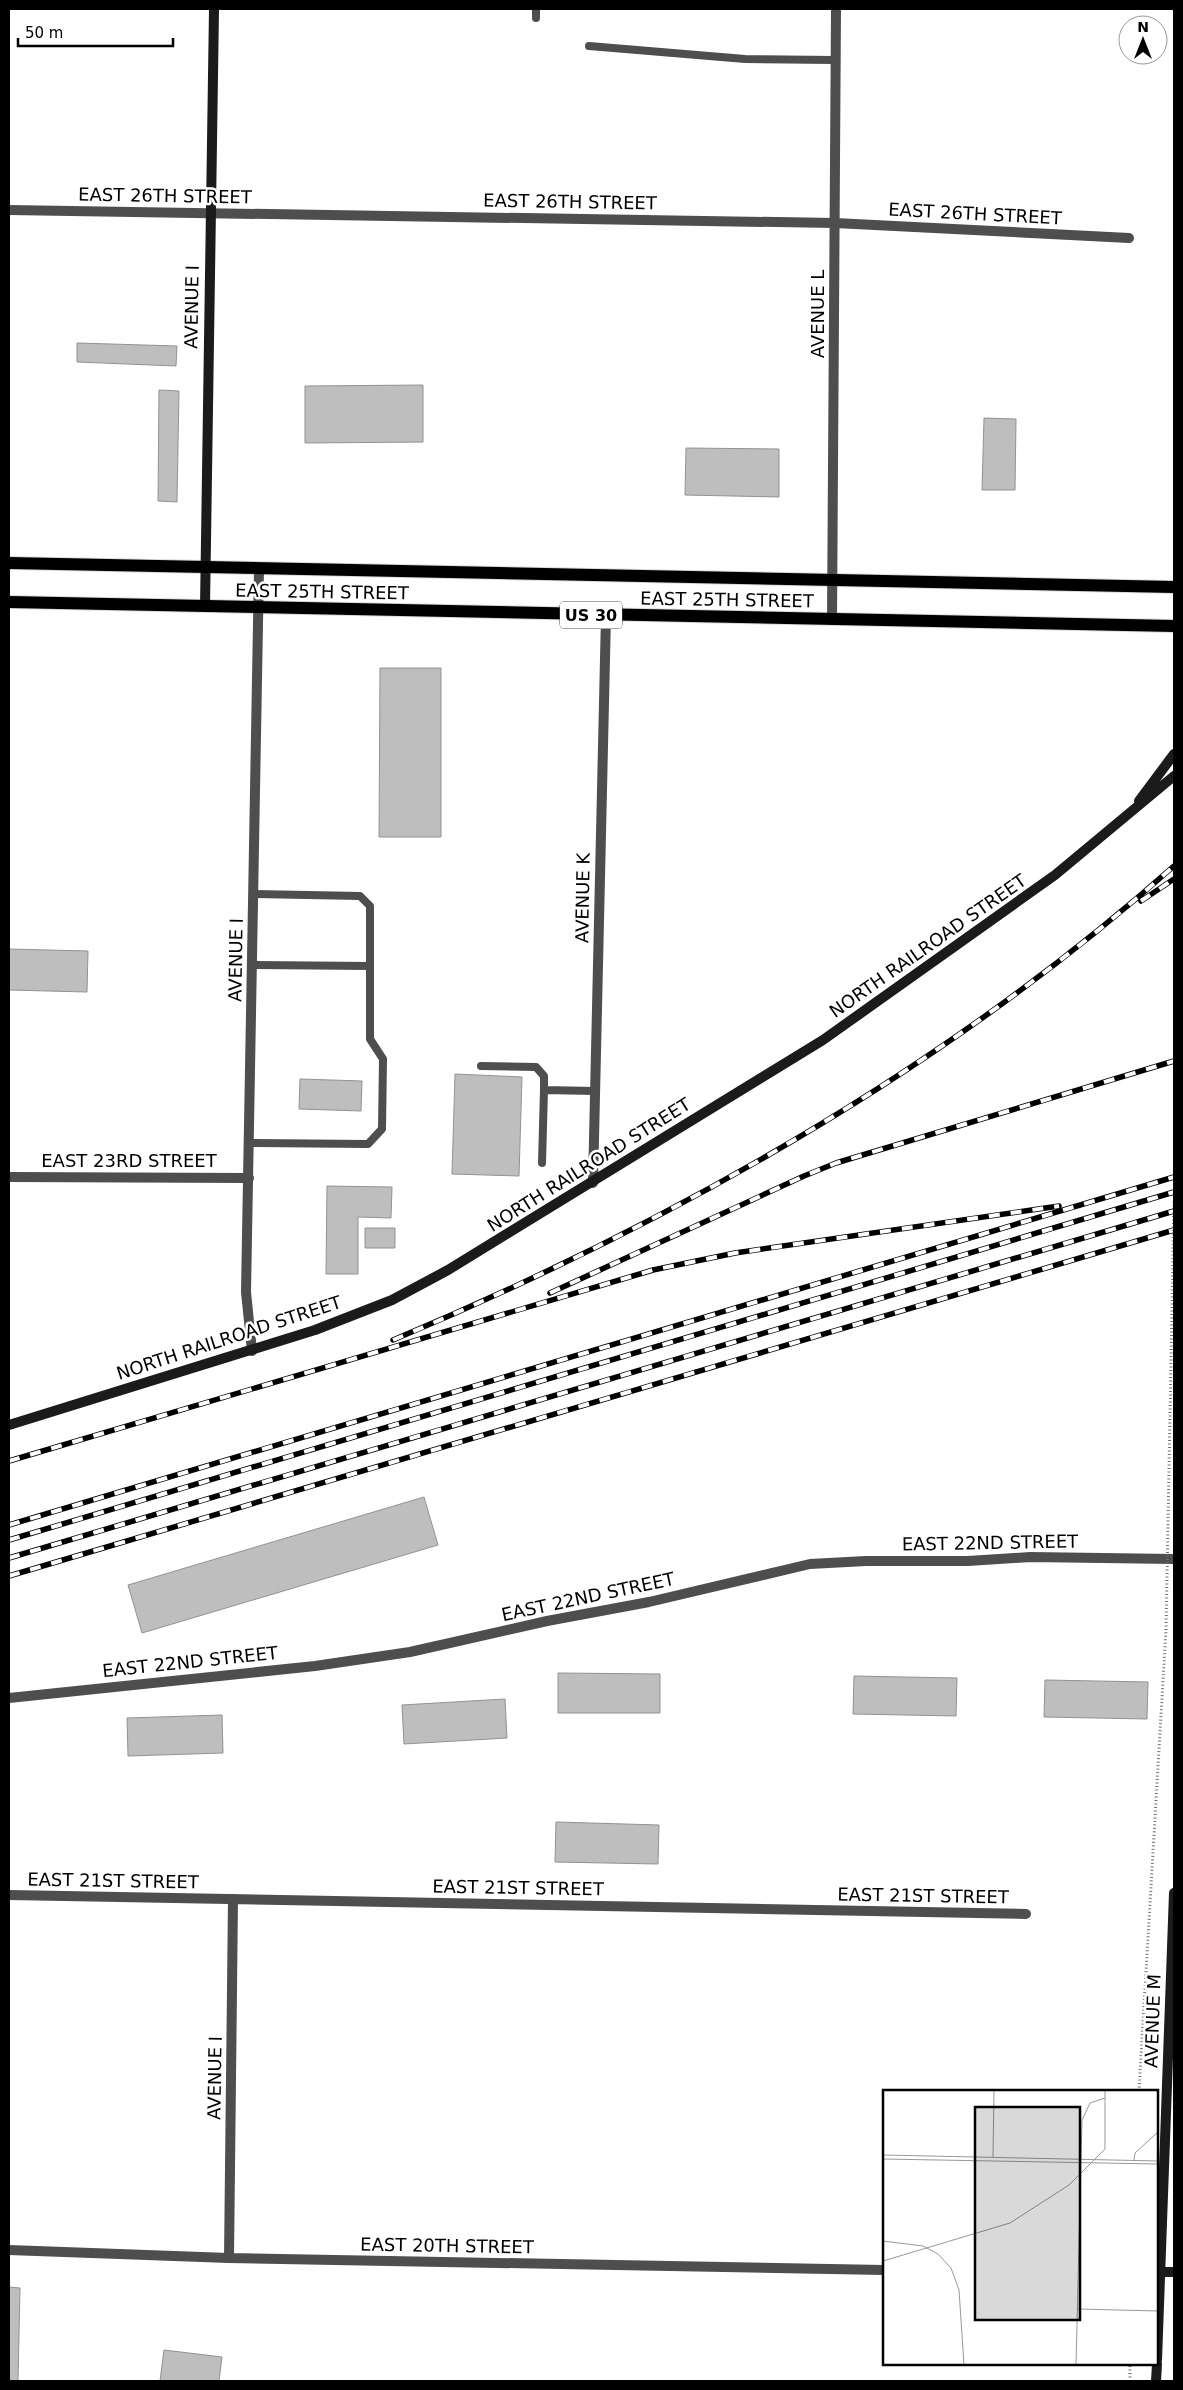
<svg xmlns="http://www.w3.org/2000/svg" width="1183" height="2390" font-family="'DejaVu Sans',sans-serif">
<rect width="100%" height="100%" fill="#fff"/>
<path fill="#bebebe" stroke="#929292" d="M 77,343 L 177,346 L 176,366 L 77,362 Z
M 423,385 L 423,442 L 305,443 L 305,386 Z
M 159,390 L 179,391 L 177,502 L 158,501 Z
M 984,418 L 1016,419 L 1015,490 L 982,490 Z
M 686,448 L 779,449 L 779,497 L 685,495 Z
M 380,668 L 441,668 L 441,837 L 379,837 Z
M 9,949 L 88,951 L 87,992 L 9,990 Z
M 455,1074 L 522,1077 L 519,1176 L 452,1174 Z
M 300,1079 L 362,1081 L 361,1111 L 299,1109 Z
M 327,1186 L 392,1187 L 391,1218 L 358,1217 L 358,1274 L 326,1274 Z
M 365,1228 L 395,1228 L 395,1248 L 365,1248 Z
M 424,1497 L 438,1545 L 142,1633 L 128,1585 Z
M 558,1673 L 660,1674 L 660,1713 L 558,1713 Z
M 854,1676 L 957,1678 L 956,1716 L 853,1714 Z
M 1045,1680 L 1148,1682 L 1147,1719 L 1044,1717 Z
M 505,1699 L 507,1738 L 404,1744 L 402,1705 Z
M 222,1715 L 223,1753 L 128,1756 L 127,1718 Z
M 556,1822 L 659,1825 L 658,1864 L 555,1862 Z
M 9,2287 L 20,2288 L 18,2381 L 9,2381 Z
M 164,2350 L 222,2357 L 219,2381 L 160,2381 Z"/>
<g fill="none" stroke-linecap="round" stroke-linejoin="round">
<defs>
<path id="primary" d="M 9,563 L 1174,587
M 9,602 L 1174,626"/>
</defs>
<use href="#primary" stroke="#dbdbdb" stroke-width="14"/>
<path stroke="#707070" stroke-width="3" stroke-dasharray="1 2.5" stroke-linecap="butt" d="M 1139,2091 L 1166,1630
M 1130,2381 L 1130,2364"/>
<path stroke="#4e4e4e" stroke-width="8" d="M 536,9 L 536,18
M 589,46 L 745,59 L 834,60
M 252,965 L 370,966
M 481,1066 L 536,1067 L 544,1076 L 544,1090
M 249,1143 L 368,1144 L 382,1129 L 383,1059 L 370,1039 L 370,906 L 360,896 L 254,894
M 542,1163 L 544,1090 L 595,1091"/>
<path stroke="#4e4e4e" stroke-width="10" d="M 9,210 L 835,223 L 1129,238
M 832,620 L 836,9
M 9,1177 L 249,1178
M 593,1183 L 606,615
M 252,1351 L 246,1292 L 259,568
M 9,1698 L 315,1666 L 410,1652 L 547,1621 L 649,1602 L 810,1564 L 866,1561 L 968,1561 L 1030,1557 L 1174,1559
M 9,1895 L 1026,1914
M 9,2250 L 229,2258 L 884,2270
M 229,2258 L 233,1899"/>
<path stroke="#1b1b1b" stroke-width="10" d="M 205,607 L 214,9
M 1139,801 L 1174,754
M 9,1425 L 315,1330 L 392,1300 L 448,1270 L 823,1040 L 1055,875 L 1174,776
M 1159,2272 L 1174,2272
M 1157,2360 L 1174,1893
M 1156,2381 L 1157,2364"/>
<use href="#primary" stroke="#000" stroke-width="12"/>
<defs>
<path id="rail" d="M 1141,901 L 1174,879
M 550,1293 L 804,1176 L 836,1163 L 1174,1061
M 393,1340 C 674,1222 946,1068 1174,866
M 9,1461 L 653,1270 L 735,1253 L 1059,1206
M 9,1525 L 1174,1177
M 9,1540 L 1174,1192
M 9,1558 L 1174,1211
M 9,1576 L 1174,1230"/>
</defs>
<use href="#rail" stroke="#000" stroke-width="5.5"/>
<use href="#rail" stroke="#fff" stroke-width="4" stroke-dasharray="11" stroke-linecap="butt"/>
<path stroke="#707070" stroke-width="3" stroke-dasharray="1 2.5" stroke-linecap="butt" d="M 1166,1630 L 1174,1202"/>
</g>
<g text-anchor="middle" stroke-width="5" stroke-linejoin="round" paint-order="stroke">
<rect fill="#fff" stroke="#4c4c4c" stroke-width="1" x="560" y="601.5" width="62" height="27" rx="4"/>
<g font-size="16" font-weight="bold" fill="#000">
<text x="591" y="621">US 30</text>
</g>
<g font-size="18" fill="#000" stroke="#fff">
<text transform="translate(165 196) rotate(1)" y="6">EAST 26TH STREET</text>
<text transform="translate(570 202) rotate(1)" y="6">EAST 26TH STREET</text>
<text transform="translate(975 214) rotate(3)" y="6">EAST 26TH STREET</text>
<text transform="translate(192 307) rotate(-89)" y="6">AVENUE I</text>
<text transform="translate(818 314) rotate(-90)" y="6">AVENUE L</text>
<text transform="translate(322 592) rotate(1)" y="6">EAST 25TH STREET</text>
<text transform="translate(727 600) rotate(1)" y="6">EAST 25TH STREET</text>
<text transform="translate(583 898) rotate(-89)" y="6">AVENUE K</text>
<text transform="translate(928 946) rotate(-35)" y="6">NORTH RAILROAD STREET</text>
<text transform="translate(236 960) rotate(-89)" y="6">AVENUE I</text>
<text x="129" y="1167">EAST 23RD STREET</text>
<text transform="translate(589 1165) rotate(-32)" y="6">NORTH RAILROAD STREET</text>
<text transform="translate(229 1338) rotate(-18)" y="6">NORTH RAILROAD STREET</text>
<text transform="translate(990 1543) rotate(-1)" y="6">EAST 22ND STREET</text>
<text transform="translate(588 1597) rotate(-12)" y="6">EAST 22ND STREET</text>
<text transform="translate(190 1662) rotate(-6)" y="6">EAST 22ND STREET</text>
<text transform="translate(113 1881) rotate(1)" y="6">EAST 21ST STREET</text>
<text transform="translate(518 1888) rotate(1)" y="6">EAST 21ST STREET</text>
<text transform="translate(923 1896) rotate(1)" y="6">EAST 21ST STREET</text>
<text transform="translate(1153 2021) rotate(-88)" y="6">AVENUE M</text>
<text transform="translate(215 2078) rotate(-89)" y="6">AVENUE I</text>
<text transform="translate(447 2246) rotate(1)" y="6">EAST 20TH STREET</text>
</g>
</g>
<g transform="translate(883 2090)">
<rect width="275" height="275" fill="#fff"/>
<path fill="none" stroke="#999" stroke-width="1" d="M 0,65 L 275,71M 110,67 L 111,0M 0,69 L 275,74M 251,70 L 252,63 L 275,42M 0,151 L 40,156 L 55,164 L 68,178 L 76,200 L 81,275M 0,171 L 127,133 L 186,95 L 222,59 L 222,0M 195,219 L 275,221M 193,275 L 199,30 L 207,13 L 222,8"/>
<path fill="#000" fill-opacity="0.15" stroke="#000" stroke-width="2.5" d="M 92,17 L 197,17 L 197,230 L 92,230 Z"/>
<rect width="275" height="275" fill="none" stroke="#000" stroke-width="2.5"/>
</g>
<rect width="1183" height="2390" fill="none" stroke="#000000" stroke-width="20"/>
<g transform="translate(1143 40)"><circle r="24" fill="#ffffff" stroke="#999999"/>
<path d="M0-4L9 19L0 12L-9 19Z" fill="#000000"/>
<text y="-8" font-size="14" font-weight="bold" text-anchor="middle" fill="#000000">N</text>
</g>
<path d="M18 38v8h155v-8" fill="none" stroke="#000000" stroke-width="2.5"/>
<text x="25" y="38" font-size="15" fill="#000000" stroke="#ffffff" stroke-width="4" paint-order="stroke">50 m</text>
</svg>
